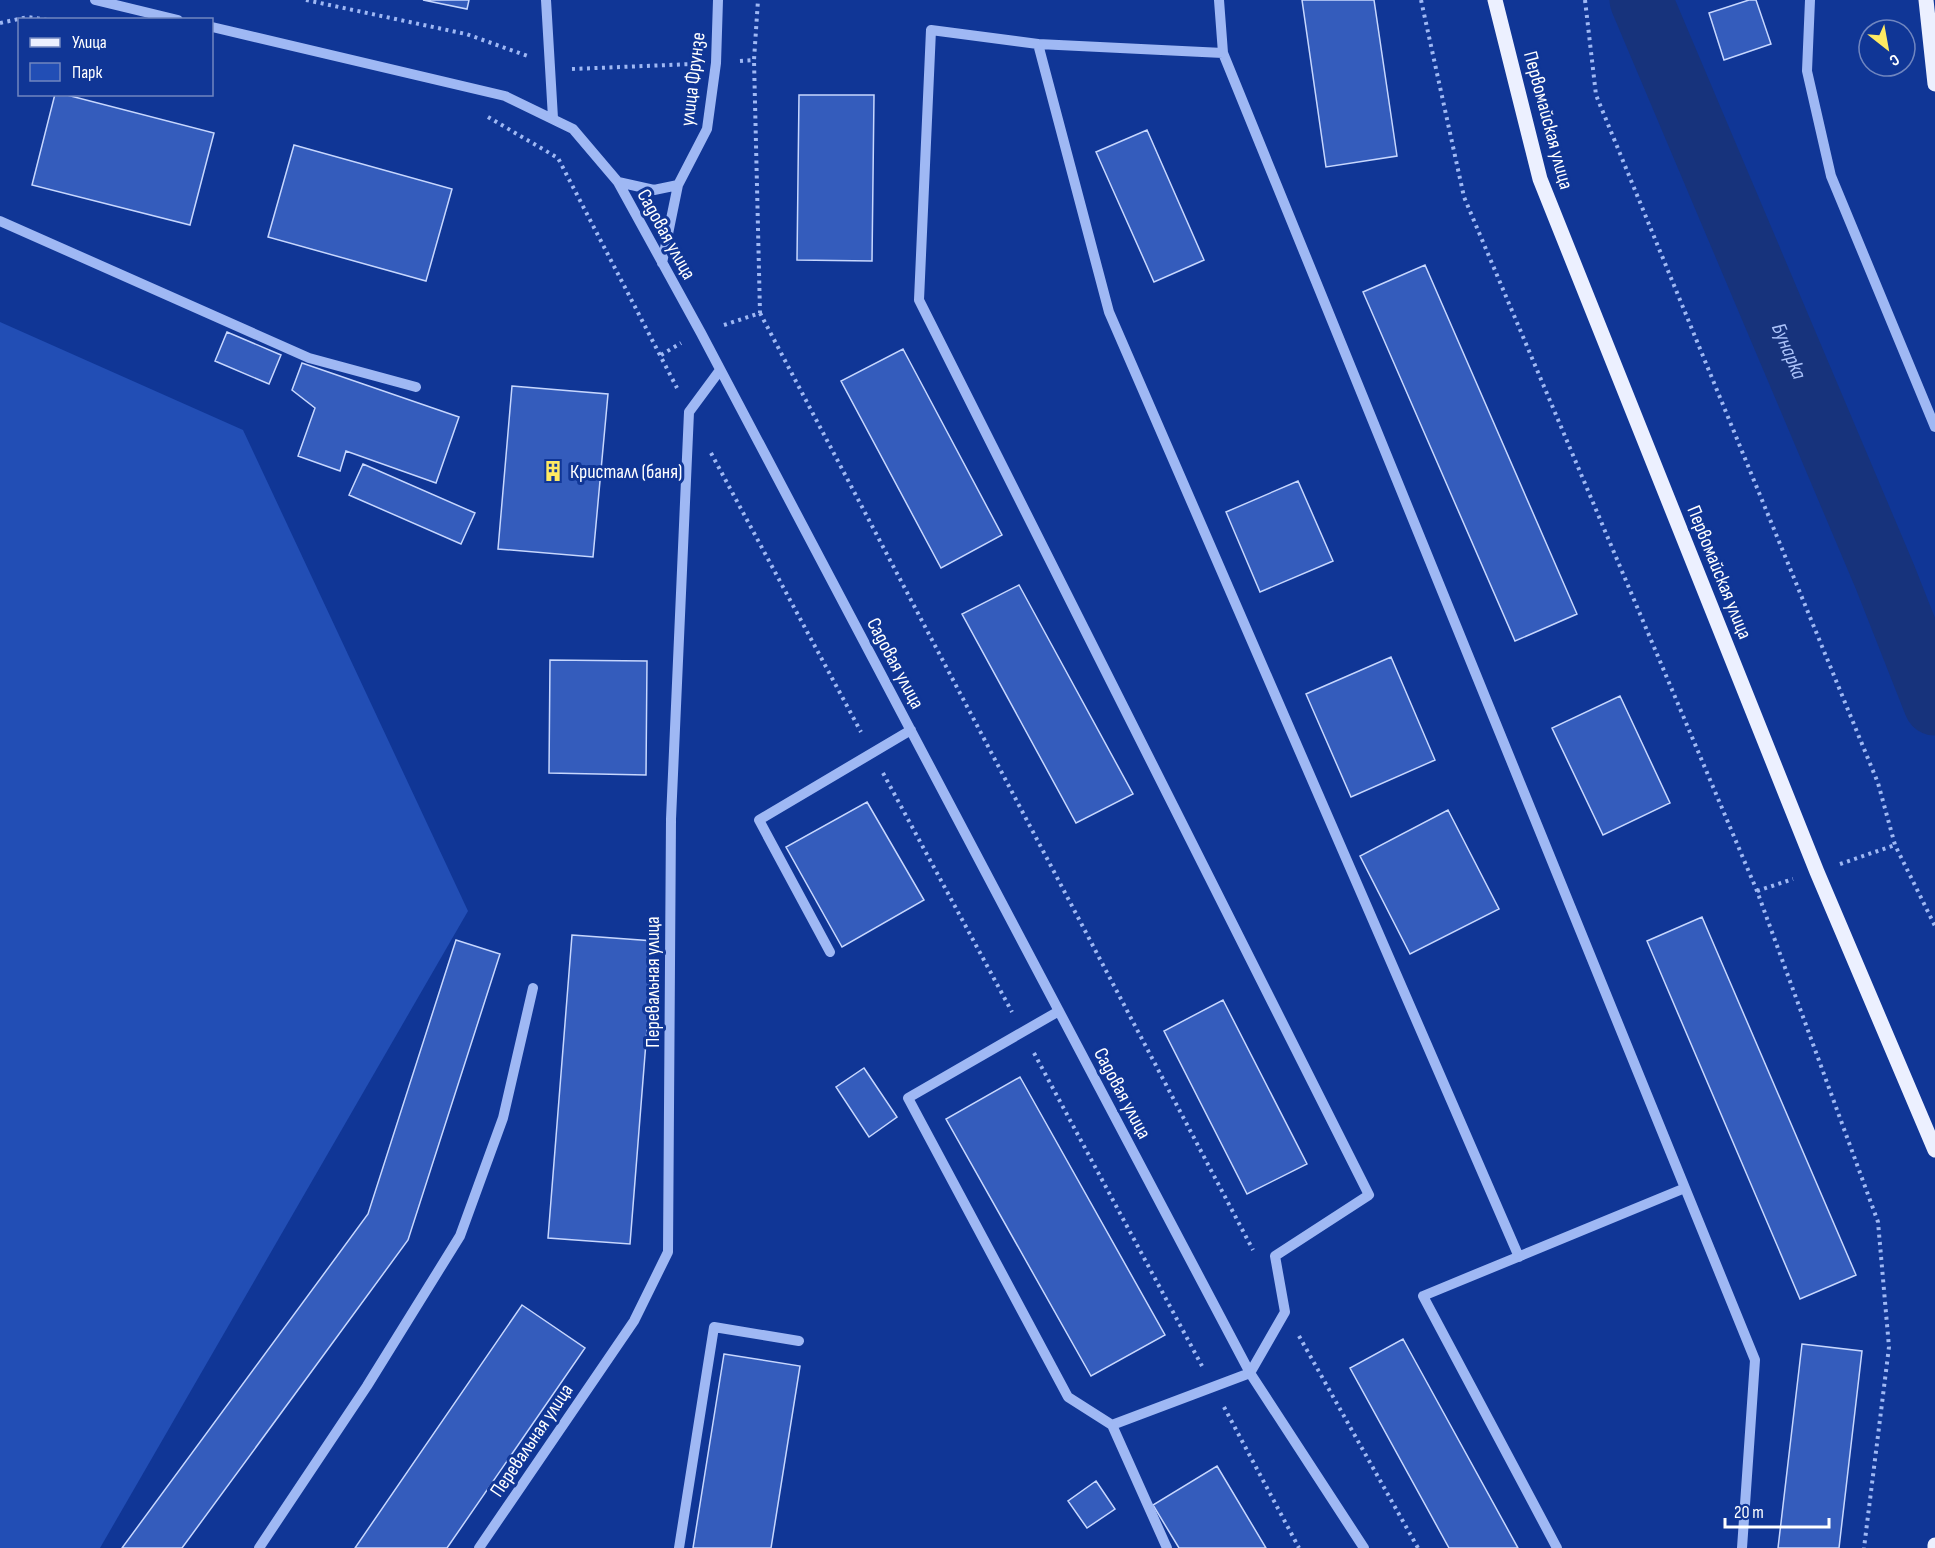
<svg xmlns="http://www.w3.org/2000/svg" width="1935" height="1548" font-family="'Sofia Sans Condensed',sans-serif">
<rect width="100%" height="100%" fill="#103696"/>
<path fill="#224eb5" d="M 0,322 L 243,430 L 468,911 L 100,1548 L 0,1548 Z"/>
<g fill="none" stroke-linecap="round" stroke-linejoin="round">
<path stroke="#17337c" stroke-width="63" id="s1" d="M 1641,0 L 1885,577 L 1935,704"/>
</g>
<path fill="#345cbc" stroke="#c7d7fe" stroke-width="1.5" d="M 423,0 L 469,0 L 467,9 Z
M 1302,0 L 1374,0 L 1397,156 L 1326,167 Z
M 1749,0 L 1756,0 L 1771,44 L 1724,60 L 1709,13 Z
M 55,94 L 63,94 L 214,133 L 190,225 L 32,185 Z
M 799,95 L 874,95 L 872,261 L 797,260 Z
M 1147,130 L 1204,260 L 1154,282 L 1096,152 Z
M 294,145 L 452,189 L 426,281 L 268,237 Z
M 1425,265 L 1577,614 L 1515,641 L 1363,292 Z
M 227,332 L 281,355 L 269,384 L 215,361 Z
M 903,349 L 1002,535 L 941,568 L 841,381 Z
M 302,363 L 459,417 L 436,483 L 346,451 L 340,471 L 298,456 L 315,408 L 292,390 Z
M 512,386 L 608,394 L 593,557 L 498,549 Z
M 363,464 L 475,513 L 461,544 L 349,495 Z
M 1298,481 L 1333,561 L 1260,592 L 1226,512 Z
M 1019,585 L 1133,794 L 1076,823 L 962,614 Z
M 1391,657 L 1435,760 L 1351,797 L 1306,694 Z
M 550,660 L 647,661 L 646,775 L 549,773 Z
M 1620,696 L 1670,803 L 1603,835 L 1552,728 Z
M 867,802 L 924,900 L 842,947 L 786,847 Z
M 1448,810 L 1499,909 L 1410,954 L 1360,856 Z
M 1702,917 L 1856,1275 L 1800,1299 L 1647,941 Z
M 572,935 L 654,941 L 630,1244 L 548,1238 Z
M 456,940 L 500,954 L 408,1240 L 182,1548 L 122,1548 L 368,1214 Z
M 1223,1000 L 1307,1164 L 1247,1194 L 1164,1031 Z
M 864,1068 L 897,1117 L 869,1137 L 836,1087 Z
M 1020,1077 L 1165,1335 L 1091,1376 L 946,1119 Z
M 522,1305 L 585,1348 L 447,1548 L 355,1548 Z
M 1403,1339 L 1518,1548 L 1449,1548 L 1350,1368 Z
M 1802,1344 L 1862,1351 L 1839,1548 L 1778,1548 Z
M 724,1354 L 800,1366 L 771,1548 L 693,1548 Z
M 1217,1466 L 1266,1548 L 1179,1548 L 1153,1505 Z
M 1096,1481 L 1115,1509 L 1087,1528 L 1068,1501 Z"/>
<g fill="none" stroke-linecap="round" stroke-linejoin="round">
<path stroke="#9fb8f4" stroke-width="4" stroke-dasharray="3 4.5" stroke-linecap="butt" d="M 306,0 L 466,34 L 528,56
M 1421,0 L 1464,197 L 1757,891 L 1878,1222 L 1889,1347 L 1864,1548
M 1585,0 L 1596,95 L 1878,783 L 1895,845 L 1935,926
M 0,23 L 28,17 L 48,20
M 740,61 L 754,60 L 758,0
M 572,69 L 693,64
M 488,117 L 558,158 L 677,388
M 760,313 L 1253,1250
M 724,325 L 760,313 L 754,60
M 661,355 L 681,343
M 711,453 L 861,732
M 883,773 L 1012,1012
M 1840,864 L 1895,845
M 1757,891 L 1793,879
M 1034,1053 L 1202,1366
M 1299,1336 L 1418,1548
M 1224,1407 L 1299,1548"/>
<path stroke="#9fb8f4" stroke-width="10" d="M 95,0 L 178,20
M 546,0 L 553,118
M 1219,0 L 1223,53 L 1755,1360 L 1742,1548
M 1810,0 L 1807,71 L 1831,176 L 1935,427
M 212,27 L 505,96 L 573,129 L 618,182 L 701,333 L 1250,1373 L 1364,1548
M 1038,44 L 931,30 L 919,300 L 1369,1195 L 1275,1256 L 1285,1312 L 1250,1373 L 1112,1425 L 1068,1397 L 908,1098 L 1059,1011
M 1223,53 L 1038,44 L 1109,312 L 1519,1257
M 618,182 L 654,190 L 678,185
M 0,221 L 309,358 L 416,387
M 662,263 L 678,185 L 707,129 L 716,63 L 718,0
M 830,952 L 759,820 L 911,730
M 1112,1425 L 1167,1548
M 259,1548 L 367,1386 L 460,1236 L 503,1118 L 533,988
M 479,1548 L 634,1321 L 668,1252 L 671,819 L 689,412 L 720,370
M 679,1548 L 714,1327 L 799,1341
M 1557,1548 L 1423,1296 L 1685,1188"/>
<path stroke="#ecf0ff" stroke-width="15" d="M 1495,0 L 1540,179 L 1817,872 L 1935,1150
M 1926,0 L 1935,84
M 1935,1548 L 1935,1545"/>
</g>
<defs>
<symbol id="building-bare" viewBox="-9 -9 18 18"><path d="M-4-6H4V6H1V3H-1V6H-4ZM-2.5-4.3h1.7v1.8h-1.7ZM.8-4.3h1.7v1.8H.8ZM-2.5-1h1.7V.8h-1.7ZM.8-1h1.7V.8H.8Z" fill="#ffea62" stroke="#103696" stroke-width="2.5" paint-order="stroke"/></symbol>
</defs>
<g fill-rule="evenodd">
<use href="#building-bare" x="538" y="456" width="30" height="30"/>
</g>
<g text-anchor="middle" stroke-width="6" stroke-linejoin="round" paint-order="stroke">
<g font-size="20" fill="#fff" stroke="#103696">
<text transform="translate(692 79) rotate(-83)" y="7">улица Фрунзе</text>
<text transform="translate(1549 120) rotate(75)" y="7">Первомайская улица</text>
<text transform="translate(667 234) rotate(61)" y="7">Садовая улица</text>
<text transform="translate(1720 572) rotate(68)" y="7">Первомайская улица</text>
<text transform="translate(896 663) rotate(62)" y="7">Садовая улица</text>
<text transform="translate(652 982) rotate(-90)" y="7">Перевальная улица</text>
<text transform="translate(1123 1093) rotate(62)" y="7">Садовая улица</text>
<text transform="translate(531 1440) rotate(-56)" y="7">Перевальная улица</text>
</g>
<g font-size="20" fill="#fff" stroke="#103696" text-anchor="start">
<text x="570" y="478">Кристалл (баня)</text>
</g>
<g font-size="21" font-style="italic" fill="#acc3fa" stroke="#103696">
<text dy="7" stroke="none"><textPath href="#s1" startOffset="381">Бунарка</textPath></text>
</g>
</g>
<rect x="18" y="18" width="195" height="78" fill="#103696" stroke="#7086c0" stroke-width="1.5"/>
<rect x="30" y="38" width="30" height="9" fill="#ecf0ff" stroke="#7086c0" stroke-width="1.5"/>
<text x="72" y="48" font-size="18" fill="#ffffff">Улица</text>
<rect x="30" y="63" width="30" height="18" fill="#224eb5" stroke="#7086c0" stroke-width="1.5"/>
<text x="72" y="78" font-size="18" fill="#ffffff">Парк</text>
<g transform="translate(1887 48) rotate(149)"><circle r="28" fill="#103696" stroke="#7086c0" stroke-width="1.5"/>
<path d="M0-4.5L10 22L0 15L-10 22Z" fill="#ffea62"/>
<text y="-9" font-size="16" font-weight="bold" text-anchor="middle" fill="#ffffff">С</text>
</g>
<path d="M1725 1518v9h104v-9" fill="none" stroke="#ffffff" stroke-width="3"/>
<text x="1734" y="1518" font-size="18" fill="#ffffff" stroke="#103696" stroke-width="4.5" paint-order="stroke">20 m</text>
</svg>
